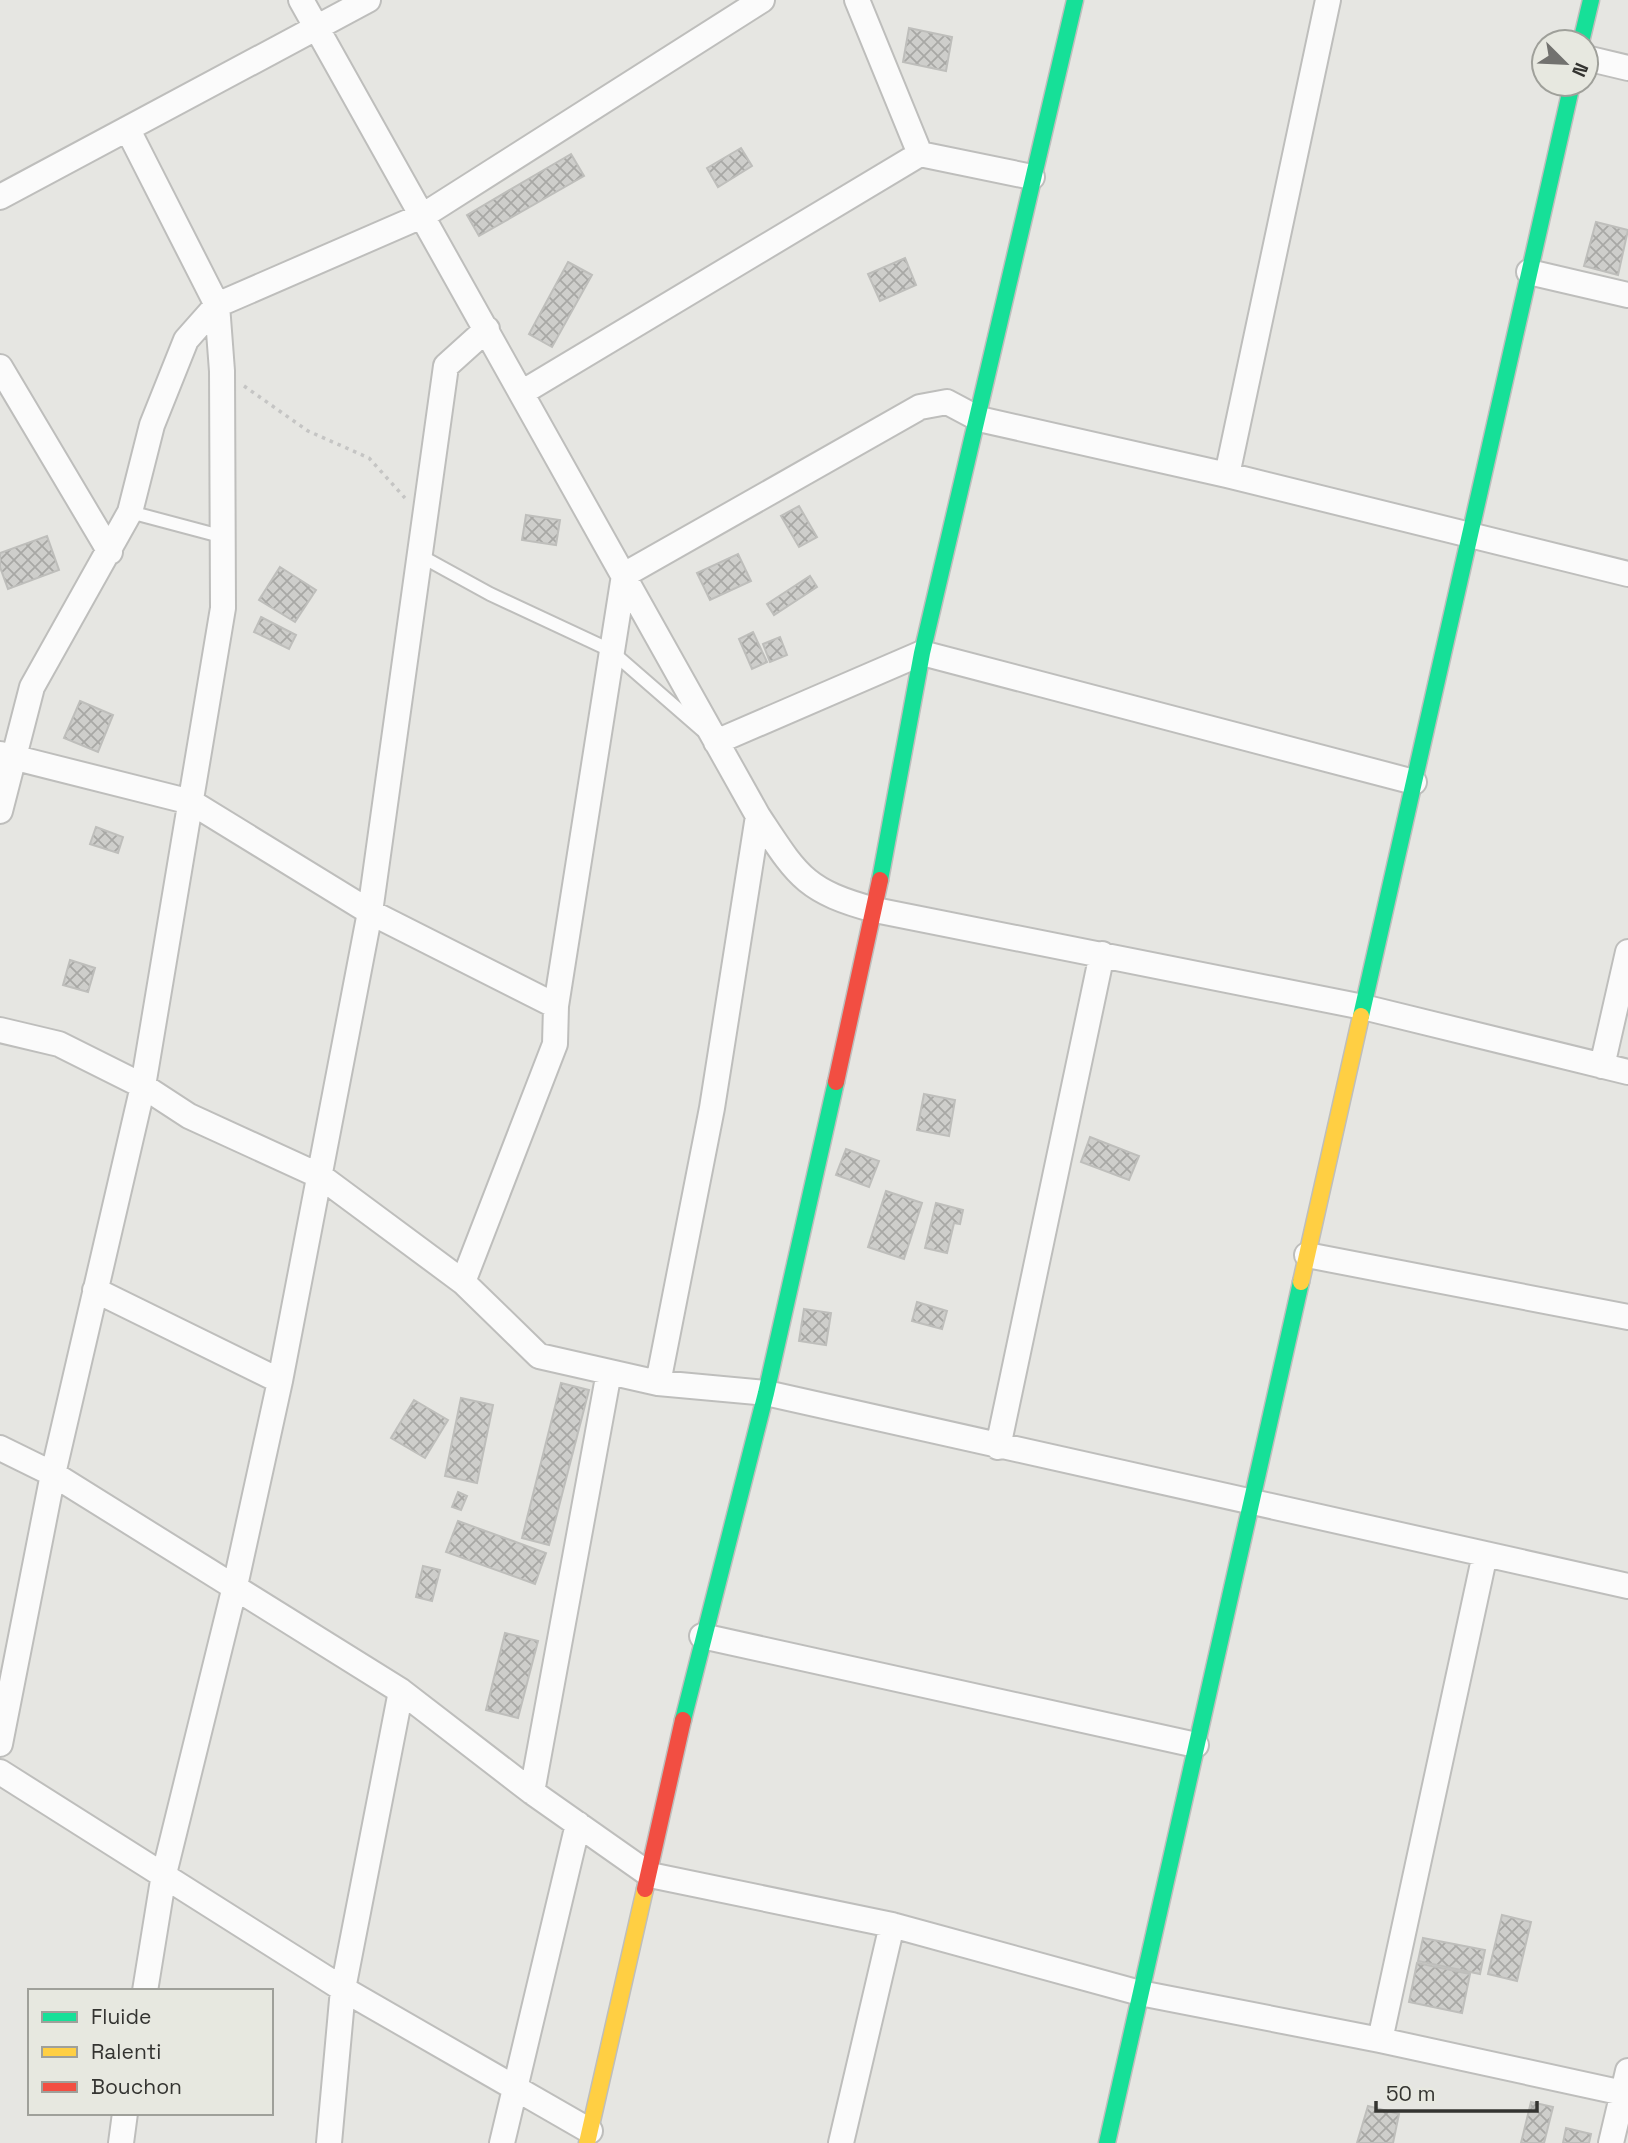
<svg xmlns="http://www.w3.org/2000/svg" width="1628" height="2143" font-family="'Space Grotesk',sans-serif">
<defs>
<pattern id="building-cross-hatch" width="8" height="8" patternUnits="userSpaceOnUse" patternTransform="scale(1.75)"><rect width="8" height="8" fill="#cececb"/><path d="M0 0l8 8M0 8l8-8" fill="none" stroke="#a8a8a5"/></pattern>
</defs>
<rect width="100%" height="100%" fill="#e6e6e2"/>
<path fill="url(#building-cross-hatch)" stroke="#bebebb" stroke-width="2" d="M 909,28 L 952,37 L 946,71 L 903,62 Z
M 741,148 L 752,166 L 718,187 L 707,168 Z
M 571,154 L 584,176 L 479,236 L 467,215 Z
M 1596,222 L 1628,230 L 1618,275 L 1584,266 Z
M 905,258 L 916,285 L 880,301 L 868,274 Z
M 568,262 L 592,275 L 552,347 L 529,334 Z
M 799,506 L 817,537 L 799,547 L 781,516 Z
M 526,515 L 560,520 L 556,545 L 522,540 Z
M 47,536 L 59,570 L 8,589 L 0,567 L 0,553 Z
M 738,554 L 751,581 L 710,600 L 697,573 Z
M 280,567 L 316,590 L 295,622 L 259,600 Z
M 810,576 L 817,587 L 774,615 L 767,604 Z
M 261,617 L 296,635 L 289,649 L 254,632 Z
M 753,632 L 767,662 L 752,669 L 739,639 Z
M 780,637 L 787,655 L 770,662 L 763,644 Z
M 80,701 L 113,715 L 98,752 L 64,738 Z
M 96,827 L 123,837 L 118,853 L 90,844 Z
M 70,960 L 95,968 L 88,992 L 63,985 Z
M 924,1094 L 955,1100 L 949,1136 L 917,1130 Z
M 1090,1137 L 1139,1156 L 1129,1180 L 1081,1162 Z
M 846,1149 L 879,1161 L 869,1187 L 836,1175 Z
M 886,1191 L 922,1203 L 904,1259 L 868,1247 Z
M 936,1203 L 963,1210 L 960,1224 L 954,1223 L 947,1253 L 925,1248 Z
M 917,1302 L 947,1311 L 942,1329 L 912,1321 Z
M 804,1309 L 831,1313 L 826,1345 L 799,1341 Z
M 561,1383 L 589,1390 L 549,1545 L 522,1538 Z
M 461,1398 L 493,1405 L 477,1483 L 445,1476 Z
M 414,1400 L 448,1420 L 425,1458 L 391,1438 Z
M 458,1492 L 467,1496 L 461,1510 L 452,1507 Z
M 458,1521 L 546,1553 L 535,1584 L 446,1552 Z
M 423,1566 L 440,1570 L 432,1601 L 416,1597 Z
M 505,1633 L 538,1641 L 518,1718 L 486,1710 Z
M 1502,1915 L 1531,1922 L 1517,1981 L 1488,1974 Z
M 1423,1938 L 1485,1950 L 1480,1974 L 1418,1961 Z
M 1417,1963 L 1470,1974 L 1462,2013 L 1409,2002 Z
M 1531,2102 L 1553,2107 L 1544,2143 L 1521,2143 Z
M 1368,2106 L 1399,2114 L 1393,2143 L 1357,2143 Z
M 1566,2128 L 1591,2134 L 1589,2143 L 1563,2143 Z"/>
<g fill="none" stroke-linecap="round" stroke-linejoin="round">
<defs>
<path id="lane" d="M 130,512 L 224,537
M 419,555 L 490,594 L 610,650 L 702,730"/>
<path id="street" d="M 301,0 L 758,816 C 797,875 804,891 875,910 L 1363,1007 L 1628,1072
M 857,0 L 920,154
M 1586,58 L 1628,68
M 0,197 L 368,0
M 1529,272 L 1628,295
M 0,367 L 110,552
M 523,392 L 920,154 L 1032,177
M 1227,475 L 1328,0
M 716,742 L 922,653 L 1414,782
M 0,754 L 191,802 L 370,912 L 556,1006
M 0,811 L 32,687 L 130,512 L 152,425 L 186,340 L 217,305 L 128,130
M 0,1030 L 59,1044 L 143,1086 L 189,1116 L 320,1176 L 463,1282 L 539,1356 L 658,1383 L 766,1393 L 1628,1586
M 1602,1066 L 1628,952
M 1307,1255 L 1628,1317
M 463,1282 L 555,1044 L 556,1006 L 624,575 L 920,407 L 947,402 L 979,419 L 1227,475 L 1628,574
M 95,1290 L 280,1381
M 658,1383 L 712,1108 L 758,816
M 998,1447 L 1102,954
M 0,1448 L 53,1474 L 401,1691 L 532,1792 L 650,1875 L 892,1925 L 1140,1993 L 1380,2040 L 1628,2094
M 702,1636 L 1196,1745
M 0,1744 L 53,1474 L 143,1086 L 223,608 L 222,371 L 217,305 L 424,215 L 762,0
M 0,1772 L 343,1989 L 590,2131
M 532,1792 L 609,1372
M 145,1991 L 164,1874 L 235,1586 L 280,1381 L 370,912 L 446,366 L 487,329
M 1380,2040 L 1485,1554
M 121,2143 L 125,2113
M 329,2143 L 343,1989 L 401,1691
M 502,2143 L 578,1824
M 841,2143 L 892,1925
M 1611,2143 L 1628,2071"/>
<path id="fast" d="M 1581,42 L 1591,0
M 880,880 L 922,653 L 1075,0
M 1361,1016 L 1572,84
M 683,1720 L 766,1393 L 836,1082
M 1107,2143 L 1301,1282"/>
<path id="slow" d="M 1301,1282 L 1361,1016
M 587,2143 L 645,1889"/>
<path id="jam" d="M 836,1082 L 880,880
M 645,1889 L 683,1720"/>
</defs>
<use href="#lane" stroke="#bebebc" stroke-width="16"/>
<use href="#street" stroke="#bebebc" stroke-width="28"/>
<use href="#fast" stroke="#bebebc" stroke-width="19"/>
<use href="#slow" stroke="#bebebc" stroke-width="19"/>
<use href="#jam" stroke="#bebebc" stroke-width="19"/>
<path stroke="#c5c5c4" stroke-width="3.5" stroke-dasharray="3.5 5" stroke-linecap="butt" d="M 244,386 L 308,431 L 369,458 L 405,498"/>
<use href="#lane" stroke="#fbfbfb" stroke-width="12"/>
<use href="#street" stroke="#fbfbfb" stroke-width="24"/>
<use href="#fast" stroke="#16e098" stroke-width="16"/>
<use href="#slow" stroke="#ffcf43" stroke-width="16"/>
<use href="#jam" stroke="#f24e42" stroke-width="16"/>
</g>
<rect x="28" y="1989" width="245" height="126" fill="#e7e8e0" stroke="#9fa09a" stroke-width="2"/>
<rect x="42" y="2012" width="35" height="10" fill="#16e098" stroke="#9fa09a" stroke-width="2"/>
<text x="91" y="2024" font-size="21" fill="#343431">Fluide</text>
<rect x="42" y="2047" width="35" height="10" fill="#ffcf43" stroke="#9fa09a" stroke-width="2"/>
<text x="91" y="2059" font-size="21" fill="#343431">Ralenti</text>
<rect x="42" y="2082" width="35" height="10" fill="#f24e42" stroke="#9fa09a" stroke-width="2"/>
<text x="91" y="2094" font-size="21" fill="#343431">Bouchon</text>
<g transform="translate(1565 63) rotate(114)"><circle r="33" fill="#e7e8e0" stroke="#9fa09a" stroke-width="2"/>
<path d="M0-5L12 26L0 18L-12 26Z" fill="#72726f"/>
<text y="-10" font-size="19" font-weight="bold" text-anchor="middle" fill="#343431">N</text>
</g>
<path d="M1376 2101v10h161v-10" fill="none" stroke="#343431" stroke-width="3.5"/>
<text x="1386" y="2101" font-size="21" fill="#343431" stroke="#e7e8e0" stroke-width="5" paint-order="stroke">50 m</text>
</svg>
